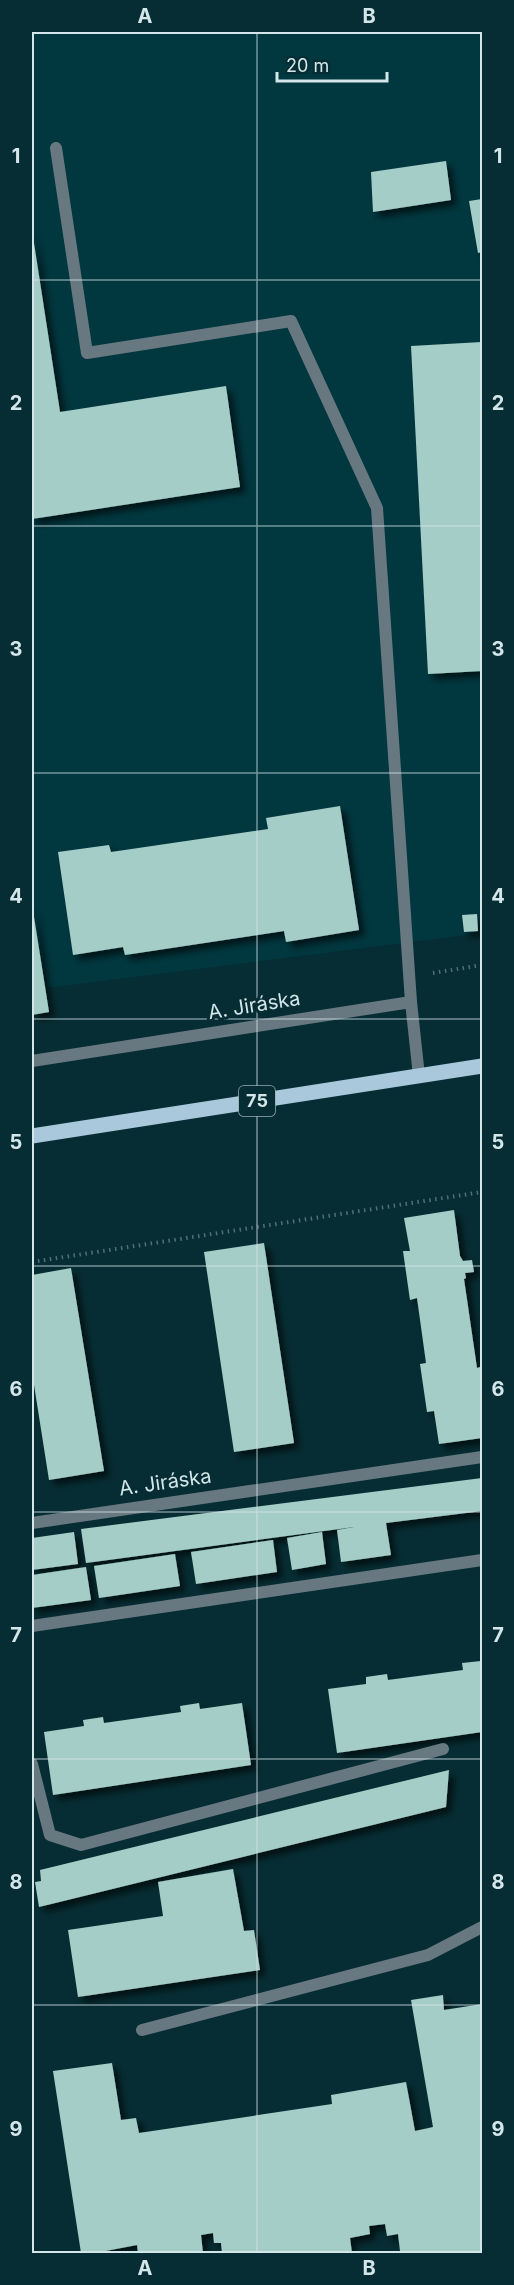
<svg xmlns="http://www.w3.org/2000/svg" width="514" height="2285" font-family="Inter,sans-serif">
<defs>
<filter id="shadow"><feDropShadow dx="5.5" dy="5.5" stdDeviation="3" flood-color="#0009"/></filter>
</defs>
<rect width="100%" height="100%" fill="#062d33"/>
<path fill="#01373f" d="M 32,32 L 482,32 L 482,933 L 32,990 Z"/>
<path fill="#a5cdc7" filter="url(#shadow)" d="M 446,161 L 451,200 L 373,212 L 371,172 Z
M 482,199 L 482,252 L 478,253 L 469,201 Z
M 32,230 L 60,412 L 226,386 L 240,487 L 32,519 Z
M 482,342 L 482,671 L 428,674 L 411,346 Z
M 340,806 L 359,930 L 286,942 L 284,931 L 125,955 L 123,947 L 73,955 L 58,852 L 109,845 L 111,852 L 268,829 L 266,818 Z
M 32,904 L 49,1012 L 32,1015 Z
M 477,914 L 478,931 L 464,932 L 462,915 Z
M 454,1210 L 460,1256 L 463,1261 L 472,1260 L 474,1272 L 465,1273 L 466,1278 L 464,1279 L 477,1368 L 480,1367 L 480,1373 L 482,1373 L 482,1391 L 480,1391 L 482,1438 L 439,1444 L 434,1411 L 427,1412 L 420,1364 L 426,1363 L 417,1298 L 410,1300 L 403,1251 L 410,1251 L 404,1218 Z
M 264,1243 L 294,1443 L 234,1452 L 204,1252 Z
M 71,1268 L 104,1471 L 49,1480 L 32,1372 L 32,1275 Z
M 482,1478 L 482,1511 L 386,1523 L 391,1555 L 341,1562 L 337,1530 L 354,1527 L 86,1563 L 81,1529 Z
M 74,1532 L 78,1564 L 32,1570 L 32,1538 Z
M 322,1532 L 326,1564 L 292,1570 L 287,1538 Z
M 273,1540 L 277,1572 L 196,1584 L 191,1552 Z
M 175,1554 L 180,1586 L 99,1598 L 94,1566 Z
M 86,1567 L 91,1600 L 32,1608 L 32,1575 Z
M 481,1661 L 482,1732 L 337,1753 L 328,1689 L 366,1684 L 366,1677 L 387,1674 L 388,1680 L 463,1670 L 462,1663 Z
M 199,1703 L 200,1709 L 242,1703 L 251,1765 L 53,1795 L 44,1732 L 84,1726 L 83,1720 L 103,1717 L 104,1723 L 181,1712 L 180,1706 Z
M 449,1770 L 446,1807 L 39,1907 L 35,1882 L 41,1881 L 40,1870 Z
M 233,1869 L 244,1931 L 254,1930 L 260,1970 L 78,1997 L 68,1930 L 163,1916 L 158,1882 Z
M 443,1995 L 444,2010 L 482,2004 L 482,2253 L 392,2253 L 400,2251 L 398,2234 L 387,2236 L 385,2224 L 369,2226 L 370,2234 L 350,2238 L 352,2253 L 222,2253 L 221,2243 L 214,2243 L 213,2233 L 201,2235 L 203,2253 L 138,2253 L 137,2245 L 95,2253 L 81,2253 L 53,2071 L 112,2063 L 121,2120 L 136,2118 L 139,2133 L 332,2104 L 331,2095 L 406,2082 L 415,2131 L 433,2127 L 411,2000 Z"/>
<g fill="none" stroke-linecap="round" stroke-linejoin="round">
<path stroke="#517076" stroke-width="4" stroke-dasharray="1.5 4.5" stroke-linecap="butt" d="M 433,973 L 482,965
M 32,1262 L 482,1192"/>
<path stroke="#687880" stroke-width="12" d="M 56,148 L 87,353 L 291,321 L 377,508 L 411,1002
M 32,1764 L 50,1835 L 81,1845 L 443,1749
M 142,2030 L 428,1955 L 482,1927"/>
<path stroke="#687880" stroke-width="12" d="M 32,1061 L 411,1002 L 419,1076
M 32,1523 L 482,1457
M 32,1626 L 482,1560"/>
<path stroke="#a9c8db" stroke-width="15" d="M 32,1136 L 482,1066"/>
</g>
<path fill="none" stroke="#d3e6ea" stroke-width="1.5" stroke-opacity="0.55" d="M 257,32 L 257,2254M 32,280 L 482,280M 32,526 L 482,526M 32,773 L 482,773M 32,1019 L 482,1019M 32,1266 L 482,1266M 32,1512 L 482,1512M 32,1759 L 482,1759M 32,2005 L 482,2005"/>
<g text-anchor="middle" stroke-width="6" stroke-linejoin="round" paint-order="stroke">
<rect fill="#062d33" stroke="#96aeb3" stroke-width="1.5" x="239" y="1086" width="36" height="30" rx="4.5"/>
<g font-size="18" font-weight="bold" fill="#d3e6ea">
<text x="257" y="1107">75</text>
</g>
<g font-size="20" fill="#d3e6ea" stroke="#062d33">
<text transform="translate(254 1005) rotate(-9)" y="7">A. Jiráska</text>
<text transform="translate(165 1482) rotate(-8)" y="7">A. Jiráska</text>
</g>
</g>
<rect width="514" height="2285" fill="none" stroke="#062d33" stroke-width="66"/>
<path d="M277 72v9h110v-9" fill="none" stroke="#d3e6ea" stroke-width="3"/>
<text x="286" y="72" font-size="18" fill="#d3e6ea" stroke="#062d33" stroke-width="4.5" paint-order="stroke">20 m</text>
<rect x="33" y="33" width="448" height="2219" fill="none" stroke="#d3e6ea" stroke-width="2"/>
<g font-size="20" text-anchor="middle" font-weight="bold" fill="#d3e6ea">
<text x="145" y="23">A</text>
<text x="369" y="23">B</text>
<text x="16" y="163">1</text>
<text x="498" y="163">1</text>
<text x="16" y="410">2</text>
<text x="498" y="410">2</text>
<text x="16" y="656">3</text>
<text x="498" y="656">3</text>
<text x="16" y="903">4</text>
<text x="498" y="903">4</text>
<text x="16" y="1149">5</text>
<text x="498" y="1149">5</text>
<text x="16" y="1396">6</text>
<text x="498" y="1396">6</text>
<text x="16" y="1642">7</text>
<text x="498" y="1642">7</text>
<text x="16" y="1889">8</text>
<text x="498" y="1889">8</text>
<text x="16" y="2136">9</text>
<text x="498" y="2136">9</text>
<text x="145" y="2275">A</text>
<text x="369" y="2275">B</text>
</g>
</svg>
